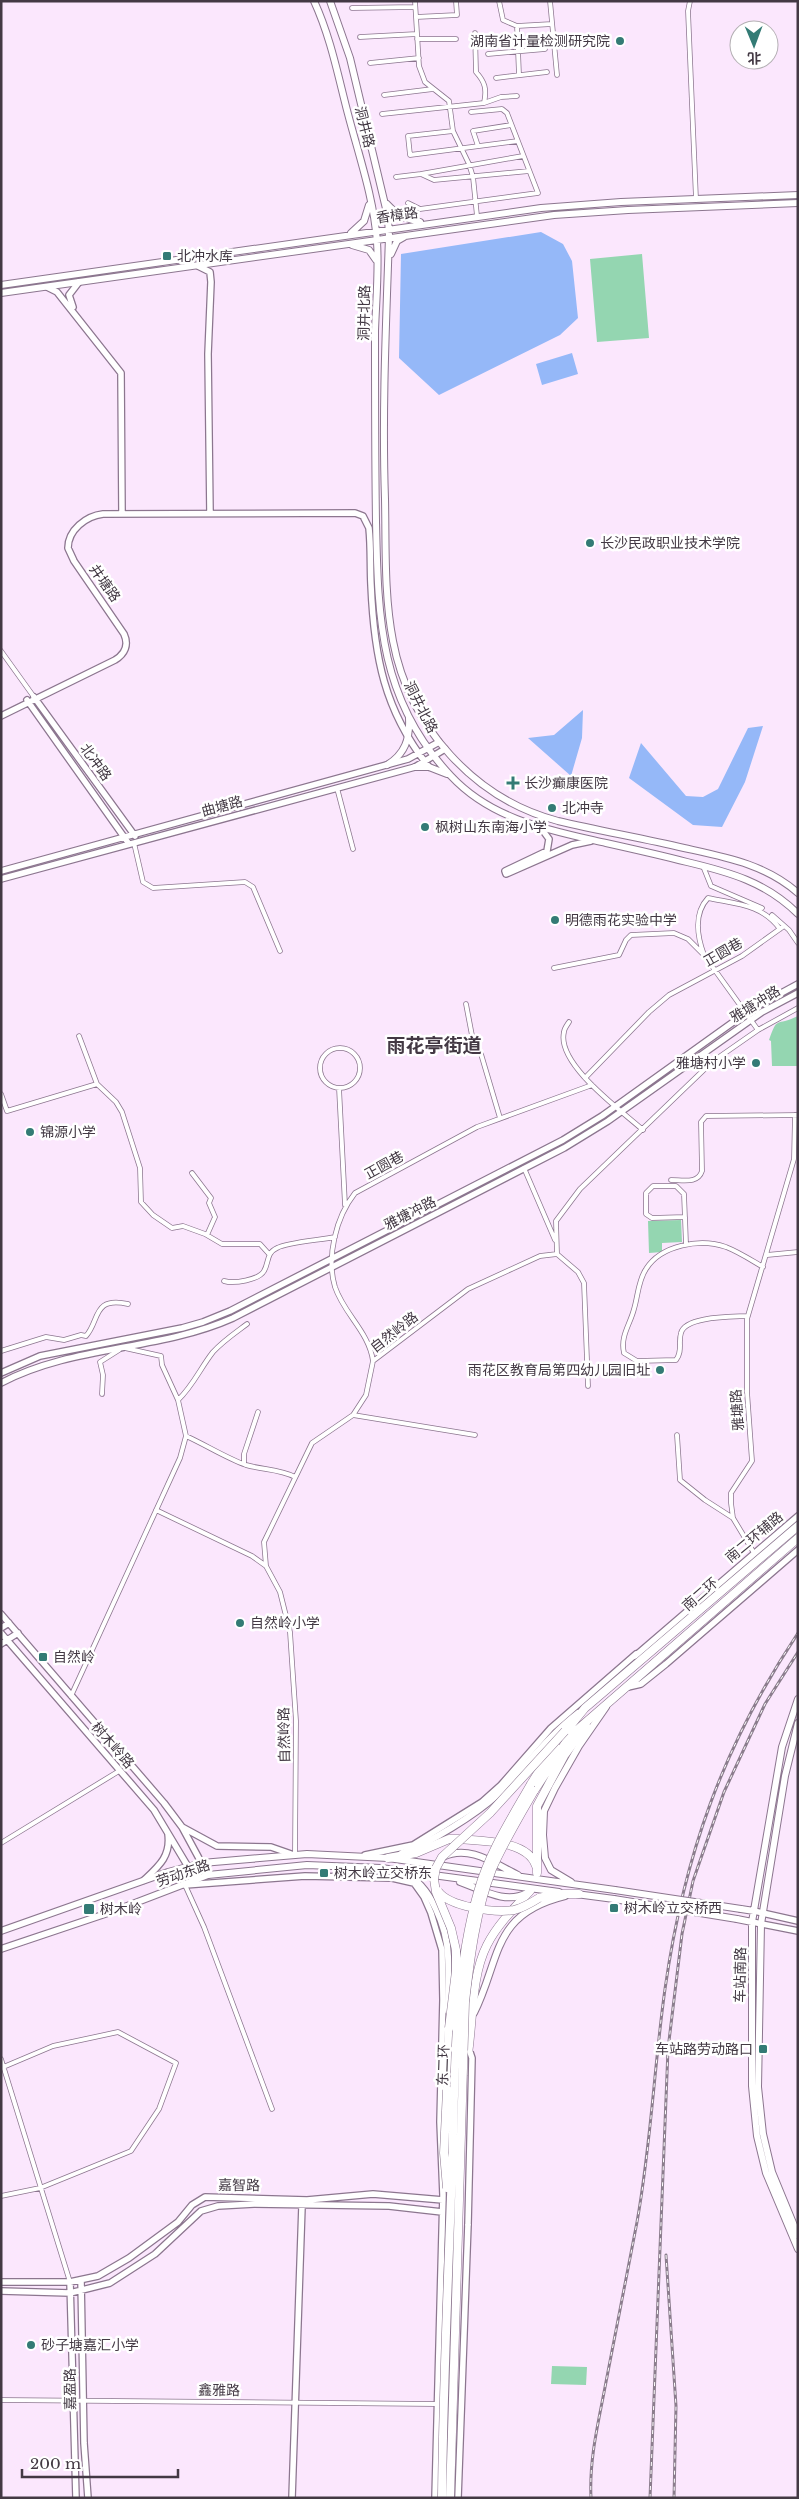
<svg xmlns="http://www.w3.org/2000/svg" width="799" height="2499" font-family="'Libre Baskerville','Noto Sans SC',serif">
<rect width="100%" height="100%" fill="#fbe7fd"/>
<path fill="#94d6b1" d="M 642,254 L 649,338 L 597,342 L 590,259 Z
M 798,1016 L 798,1066 L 772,1066 L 771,1041 L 769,1040 C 778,1015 775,1027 798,1016 Z
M 681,1220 L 682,1242 L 662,1243 L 662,1252 L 649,1253 L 648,1221 Z
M 552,2366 L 587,2367 L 586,2385 L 551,2384 Z"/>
<path fill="#95b8f8" d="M 541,232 L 563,244 L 572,261 L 578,318 L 560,335 L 439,395 L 399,358 L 401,254 Z
M 572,353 L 578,374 L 542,385 L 536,364 Z
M 583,710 L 582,738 L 571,776 L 528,738 L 554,735 Z
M 763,726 L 745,782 L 722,827 L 693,825 L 629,778 L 641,743 L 686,796 L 703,797 L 718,789 L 748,728 Z"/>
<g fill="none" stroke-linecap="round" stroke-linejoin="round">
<defs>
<path id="street" d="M 415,1 L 419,66 L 425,82 L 449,101 L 453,131 L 469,164 L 473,177 L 477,216
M 499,1 L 503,20 L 517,26 L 552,24
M 550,1 L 557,75
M 690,1 L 688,11 L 696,199
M 352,8 L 415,7
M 416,17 L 457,15 L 456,1
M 517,26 L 519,75
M 360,37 L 417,34
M 417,39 L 456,39
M 488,54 L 545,49
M 370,63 L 419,58
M 496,78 L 547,72
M 384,95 L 433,89
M 484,103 L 501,97 L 517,96
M 382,114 L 484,103 C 487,89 485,82 476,72 L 475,33
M 453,131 L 408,136 L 410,155 L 518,141
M 478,146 L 473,131 L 511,125
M 421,174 L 523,156
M 396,177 L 421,174 L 434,180 L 529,171
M 408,203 L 420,209 L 538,193 L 507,113 L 502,109 L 471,112
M 1,651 L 34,697
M 337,788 L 353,849
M 134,843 L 143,882 L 153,888 L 245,882 L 253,887 L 280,951
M 703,866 L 711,886 L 762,908
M 772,915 L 789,930 L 798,943
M 704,955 L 758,1030
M 554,968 L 619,955 L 626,940 L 631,935 L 674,933 L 688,939 L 704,955 C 697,936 694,913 708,898 C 736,904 762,904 780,929
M 466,1004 L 474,1046 L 481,1054 L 500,1118
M 569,1022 C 567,1025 564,1029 564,1032 C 556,1064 622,1111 643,1130
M 79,1036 L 97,1084 L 116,1102 L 122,1112 L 140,1168 L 141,1202 L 153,1215 L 172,1228 L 183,1226 L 205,1234 L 222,1244 L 260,1244 L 269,1254
M320 1068a20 20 0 1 1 40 0a20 20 0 1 1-40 0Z
M 585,1078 L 649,1012 L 669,995 L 742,956 L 784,926
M 339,1088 L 345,1205
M 1,1094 L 7,1111 L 97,1084
M 524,1168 L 555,1240
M 192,1173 L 211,1198 L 209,1203 L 215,1217 L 207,1235
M 671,1180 C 683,1180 698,1184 702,1171 L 701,1122 L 706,1116 L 798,1115
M 686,1244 L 684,1194 L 676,1186 L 653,1186 L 646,1193 L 646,1214 L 652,1218 L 685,1217 L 686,1244
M 557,1254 L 578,1272 L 584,1283 L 588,1386
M 767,1255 L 798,1252
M 224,1281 C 234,1284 259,1280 264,1271 C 269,1263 266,1253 277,1248 C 288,1242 321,1240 335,1237
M 748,1316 C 732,1317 685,1316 681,1333 C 678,1342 683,1351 676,1360 L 637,1361 L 624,1353 C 620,1336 630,1325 634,1309 C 638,1296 638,1281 646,1269 C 661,1245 700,1238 726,1247 C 739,1252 751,1260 763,1267
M 125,1348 L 161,1356 L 162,1365 L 178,1400 L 186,1436 C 206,1445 226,1458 246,1465 C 263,1470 280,1469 295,1477
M 1,1351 L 46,1337 L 64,1340 L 81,1335 L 86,1336 C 100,1321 92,1296 128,1304
M 373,1361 C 369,1332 344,1314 335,1287 C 326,1257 336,1217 355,1193 L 477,1127 L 592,1085
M 102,1394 L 103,1375 L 100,1362 L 119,1350
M 178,1400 C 193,1386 201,1367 213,1352 C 223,1341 235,1333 247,1324
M 353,1415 L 475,1435
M 677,1435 L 680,1480 L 705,1500 L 733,1518
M 244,1464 L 244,1454 L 258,1412
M 156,1510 L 252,1556 L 266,1566
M 754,1553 L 733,1518 L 731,1503 L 731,1493 L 752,1461 L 747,1392 L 747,1319 L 794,1159 L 795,1115
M 71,1696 L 180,1458 L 186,1436
M 1,1843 L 119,1771
M 295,1855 L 296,1721 L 290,1632 L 280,1592 L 266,1566 L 264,1542 L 312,1443 L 353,1415 L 366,1395 L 373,1361 L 468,1289 L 540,1256 L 557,1254 L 556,1221 L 580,1189 L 712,1062 L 758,1030 L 798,1008
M 185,1885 L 204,1927 L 272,2109
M 1,2059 L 70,2282
M 1,2068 L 53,2046 L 118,2032 L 176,2063 L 159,2109 L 131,2151 L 40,2188 L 1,2196
M 1,2400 L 436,2404"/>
<path id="secondary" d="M 198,266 L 210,272 L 211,282 L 208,354 L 210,513
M 47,287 L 57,292 L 121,373 L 122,514
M 73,307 L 69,295 L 79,282
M 34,697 L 135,836
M 27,700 L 129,844
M 1,716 L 115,660 C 125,654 129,645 124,634 L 74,561 L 68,548 C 68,530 86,516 103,514 L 355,513 L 363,516 L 369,528 C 371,547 370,566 371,585 C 374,656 384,711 429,767
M 541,828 L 549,839 L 547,851 L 505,871 L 506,874 L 572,845 L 591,841
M 1,871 L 408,759 L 439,742
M 1,879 L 415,767 L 445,749
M 1,1373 L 40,1356 L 182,1328 L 203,1322 L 230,1311 L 563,1140 L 602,1116 L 750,1010 L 798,984
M 1,1383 C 73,1345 159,1351 233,1318 L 564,1148 L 608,1121 L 762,1012 L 798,993
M 1,1614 L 164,1803 L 182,1827 L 208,1875
M 1,1628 L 9,1623
M 1,1633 L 154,1810 L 196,1880
M 1,1644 L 18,1633
M 635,1656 L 798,1516
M 628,1687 L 641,1684 L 666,1664 L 798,1550
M 182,1827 L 217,1846 L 271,1847 L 294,1855
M 365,1855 L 413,1845 L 482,1802 L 501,1785 L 551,1728 L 636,1654
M 144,1880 C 159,1866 171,1856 168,1834
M 185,1885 L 305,1876 L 392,1878 L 414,1883 L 424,1897 L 431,1913 L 442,1950 L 443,2000 L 440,2122 L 443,2195 L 435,2498
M 754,1911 L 798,1921
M 752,1922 L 798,1931
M 81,2280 L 84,2443 L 88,2498
M 1,2282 L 70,2282 L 98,2276 L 129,2258 L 178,2222 L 192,2205 L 205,2197 L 307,2200 L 373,2194 L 443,2200
M 70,2282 L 76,2498
M 1,2291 L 70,2293 L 110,2283 L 155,2254 L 201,2211 L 218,2206 L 254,2204 L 389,2206 L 442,2212
M 292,2498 L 302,2206
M 458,2498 L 468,2224"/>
<path id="primary" d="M 314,1 C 331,38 338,76 348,114 C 359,156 374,199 377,242 C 379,271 376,301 375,331 C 375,394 375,458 376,521 C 378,618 379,700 451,776 C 492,820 549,830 606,843 C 633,849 660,855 687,862 C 729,872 766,882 798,914
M 330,1 L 350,58 L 388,217 L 389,237 C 386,324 382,412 385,499 C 386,546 384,595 393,641 C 409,726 474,799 558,821 C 600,831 642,838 684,848 C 725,857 765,864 798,893
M 387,204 L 399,216 L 420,222
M 351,233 L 364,221 L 369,205
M 352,245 L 369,250 L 376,260
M 391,254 L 397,241 L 404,237
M 1,285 L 541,208 L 621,202 L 798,195
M 1,293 L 554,215 L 628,210 L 798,203
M 387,765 C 405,754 410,739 409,718
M 415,767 L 429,767 L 447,774
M 798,1699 L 782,1747 L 752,1922 L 752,2086 L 757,2136 L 766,2173 L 798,2249
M 798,1723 L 785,1776 L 761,1924 L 758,2087 L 763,2134 L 772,2172 L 798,2235
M 402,1853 C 430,1843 475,1815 497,1795 C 525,1768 547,1737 578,1713
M 443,1857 C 469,1844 495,1864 518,1875
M 404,1873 C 431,1885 447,1928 448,1956 C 449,1974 448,1992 448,2011
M 460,1882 C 481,1889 505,1905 527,1893
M 571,1882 L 551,1870 L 545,1858 L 543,1835 L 544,1811 L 555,1788 L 579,1746 L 606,1707
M 576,1894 L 614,1899
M 741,1909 L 754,1911
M 737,1919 L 752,1922
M 1,1931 L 168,1872 L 202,1863 L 307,1854 L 388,1858 L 615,1890
M 1,1949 L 114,1911 L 208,1875 L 307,1865 L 381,1868 L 559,1892
M 474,2013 C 501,1959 491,1914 565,1896"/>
<path id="highway" d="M 562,1736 L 585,1708 L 798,1526
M 531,1784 L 555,1745
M 534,1791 L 570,1736 L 798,1538
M 388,1858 L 416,1853 L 449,1839 L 458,1839 C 481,1841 528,1840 536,1866
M 537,1873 L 537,1806 L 564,1756 L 586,1726
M 539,1898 L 555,1894 L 579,1894
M 465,2072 C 474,2032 469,1980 487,1945 C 497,1925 515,1907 530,1891
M 447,2090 L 449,2028"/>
</defs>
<use href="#street" stroke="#8c768f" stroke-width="5.5"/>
<use href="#secondary" stroke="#8c768f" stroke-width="8"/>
<use href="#primary" stroke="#8c768f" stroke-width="8"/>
<use href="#highway" stroke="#8c768f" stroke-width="9"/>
<use href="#street" stroke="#fff" stroke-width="4"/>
<use href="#secondary" stroke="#fff" stroke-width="5.5"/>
<use href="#primary" stroke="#fff" stroke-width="6"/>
<use href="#highway" stroke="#fff" stroke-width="8"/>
<defs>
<path id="rail" d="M 666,2255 L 676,2406 L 674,2498
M 591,2498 C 589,2458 599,2420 606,2382 C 616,2329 627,2275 637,2222 C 651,2145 654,2067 665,1989 C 684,1855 723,1746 798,1633
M 650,2498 L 668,2049 L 682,1934 L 693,1881 L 724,1792 L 765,1704 L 798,1652"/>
</defs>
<use href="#rail" stroke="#8b7d8d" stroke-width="3"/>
<use href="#rail" stroke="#fff" stroke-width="1" stroke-dasharray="4" stroke-linecap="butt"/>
<defs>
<path id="secondary-bridge" d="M 468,2224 L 472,2058 L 470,2052"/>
<path id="primary-bridge" d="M 615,1890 L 741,1909
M 614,1899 L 737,1919"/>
<path id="highway-bridge" d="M 438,1891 C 449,1907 495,1913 514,1910 C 523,1908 531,1903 539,1898
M 449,2028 L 456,1971 L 456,1950 L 451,1928 L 436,1892 L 434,1879 L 436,1868 L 442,1857 L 490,1813 L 565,1731
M 447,2090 L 444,2153 L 447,2188
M 442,2498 C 443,2388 448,2279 452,2170 C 455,2081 453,1978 478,1892 C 489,1853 511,1819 531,1784
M 450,2498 L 465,2002 C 470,1958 476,1910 492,1869 C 504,1842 519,1817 534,1791"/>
</defs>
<use href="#secondary-bridge" stroke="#8c768f" stroke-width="8" stroke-linecap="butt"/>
<use href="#primary-bridge" stroke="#8c768f" stroke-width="8" stroke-linecap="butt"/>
<use href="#highway-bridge" stroke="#8c768f" stroke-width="9" stroke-linecap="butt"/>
<use href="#secondary-bridge" stroke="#fff" stroke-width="5.5"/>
<use href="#primary-bridge" stroke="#fff" stroke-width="6"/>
<use href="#highway-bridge" stroke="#fff" stroke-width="8"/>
</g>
<g fill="#337b75" stroke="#fff" stroke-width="2">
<circle cx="620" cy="41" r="5"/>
<rect x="162" y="251" width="10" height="10" rx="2.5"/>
<circle cx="590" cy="543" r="5"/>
<path d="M510.5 775.5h5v5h5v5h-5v5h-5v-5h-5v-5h5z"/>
<circle cx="552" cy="808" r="5"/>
<circle cx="425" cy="827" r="5"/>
<circle cx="555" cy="920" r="5"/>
<circle cx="756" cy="1063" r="5"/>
<circle cx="30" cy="1132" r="5"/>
<circle cx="660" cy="1370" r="5"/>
<circle cx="240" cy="1623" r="5"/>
<rect x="38" y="1652" width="10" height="10" rx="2.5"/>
<rect x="319" y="1868" width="10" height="10" rx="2.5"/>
<rect x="609" y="1903" width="10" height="10" rx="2.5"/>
<rect x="83" y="1903" width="12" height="12" rx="2.5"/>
<rect x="758" y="2044" width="10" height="10" rx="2.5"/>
<circle cx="31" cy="2345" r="5"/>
</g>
<g text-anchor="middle" stroke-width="5" stroke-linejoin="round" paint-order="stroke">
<g font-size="14" fill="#433944" stroke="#fff" text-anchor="start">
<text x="610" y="46" text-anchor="end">湖南省计量检测研究院</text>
<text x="177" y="261">北冲水库</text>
<text x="600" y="548">长沙民政职业技术学院</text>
<text x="524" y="788">长沙癫康医院</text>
<text x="562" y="813">北冲寺</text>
<text x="435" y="832">枫树山东南海小学</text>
<text x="565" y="925">明德雨花实验中学</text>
<text x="746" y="1068" text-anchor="end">雅塘村小学</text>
<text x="40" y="1137">锦源小学</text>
<text x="650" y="1375" text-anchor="end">雨花区教育局第四幼儿园旧址</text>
<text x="250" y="1628">自然岭小学</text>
<text x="53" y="1662">自然岭</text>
<text x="334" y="1878">树木岭立交桥东</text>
<text x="624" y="1913">树木岭立交桥西</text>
<text x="100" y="1914">树木岭</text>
<text x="753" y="2054" text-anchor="end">车站路劳动路口</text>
<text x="41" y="2350">砂子塘嘉汇小学</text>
</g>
<g font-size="14" fill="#433944" stroke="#fff">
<text transform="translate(365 127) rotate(76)" y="5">洞井路</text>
<text transform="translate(397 215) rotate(-8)" y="5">香樟路</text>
<text transform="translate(364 313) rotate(-89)" y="5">洞井北路</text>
<text transform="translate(105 583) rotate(55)" y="5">井塘路</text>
<text transform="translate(421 707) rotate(63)" y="5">洞井北路</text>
<text transform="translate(96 762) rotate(54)" y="5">北冲路</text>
<text transform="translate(222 806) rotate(-15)" y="5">曲塘路</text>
<text transform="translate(723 952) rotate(-30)" y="5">正圆巷</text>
<text transform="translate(755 1004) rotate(-32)" y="5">雅塘冲路</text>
<text transform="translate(384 1165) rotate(-29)" y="5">正圆巷</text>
<text transform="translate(410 1213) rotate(-27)" y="5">雅塘冲路</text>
<text transform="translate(394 1332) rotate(-38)" y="5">自然岭路</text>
<text transform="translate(737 1410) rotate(-94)" y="5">雅塘路</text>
<text transform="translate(754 1537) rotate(-40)" y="5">南二环辅路</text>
<text transform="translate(700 1594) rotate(-41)" y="5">南二环</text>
<text transform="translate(284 1735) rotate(-91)" y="5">自然岭路</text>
<text transform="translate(113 1745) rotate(49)" y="5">树木岭路</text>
<text transform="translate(183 1873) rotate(-19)" y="5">劳动东路</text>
<text transform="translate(740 1975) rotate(-89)" y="5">车站南路</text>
<text transform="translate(443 2065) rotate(-88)" y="5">东二环</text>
<text transform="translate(239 2185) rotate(1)" y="5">嘉智路</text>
<text transform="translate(70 2389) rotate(-91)" y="5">嘉盈路</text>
<text transform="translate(219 2390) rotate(1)" y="5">鑫雅路</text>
</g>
<g font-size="19" font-weight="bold" fill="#433944" stroke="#fff">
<text x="434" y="1052">雨花亭街道</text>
</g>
</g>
<rect width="799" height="2499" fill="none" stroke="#433944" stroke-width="5"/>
<g transform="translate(754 45) rotate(179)"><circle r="24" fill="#ffffff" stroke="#b4b0b4"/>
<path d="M0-4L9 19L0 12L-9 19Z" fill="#337b75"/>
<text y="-8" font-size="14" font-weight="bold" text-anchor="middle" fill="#433944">北</text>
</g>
<path d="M22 2469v8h156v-8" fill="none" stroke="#433944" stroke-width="2.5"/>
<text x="30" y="2469" font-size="15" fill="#433944" stroke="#ffffff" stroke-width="4" paint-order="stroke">200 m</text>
</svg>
